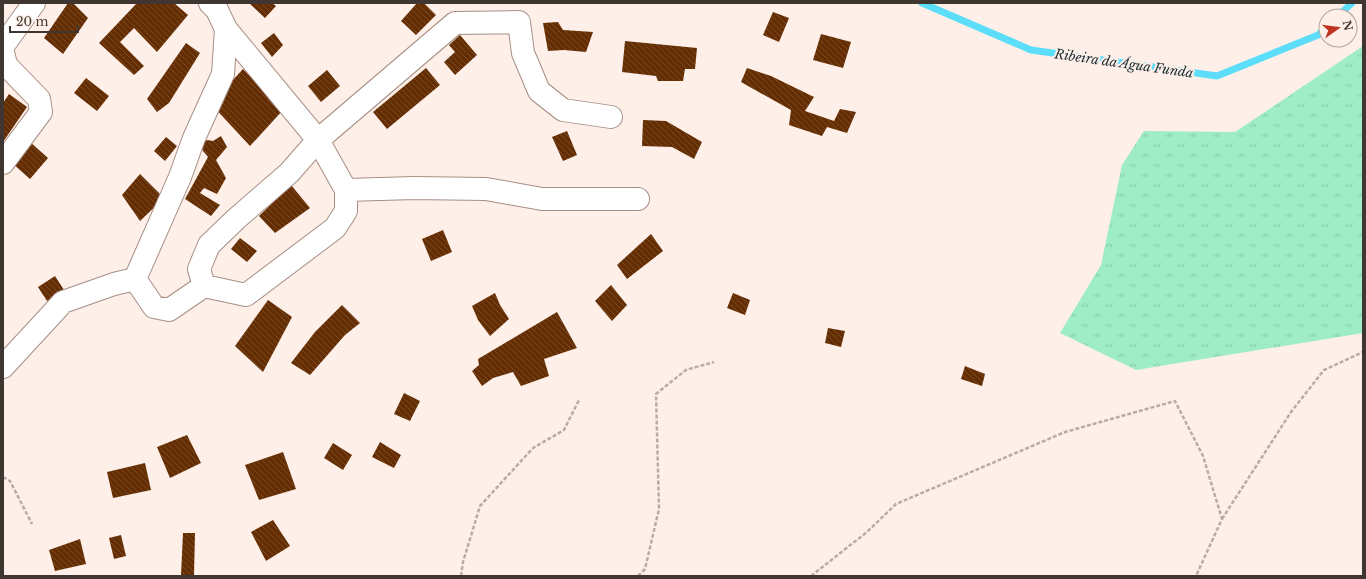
<svg xmlns="http://www.w3.org/2000/svg" width="1366" height="579" font-family="'Libre Baskerville',serif">
<defs>
<pattern id="grass-tufts" width="24" height="20" patternUnits="userSpaceOnUse"><rect width="24" height="20" fill="#9fedc7"/><path d="M3 7l-1-3M5 7V3M7 7l1-3M15 17l-1-3M17 17v-4M19 17l1-3" fill="none" stroke="#8accab"/></pattern>
<pattern id="building-back-hatch" width="6" height="6" patternUnits="userSpaceOnUse"><rect width="6" height="6" fill="#652d02"/><path d="M-1 5l2 2M0 0l6 6M5-1l2 2" fill="none" stroke="#784b28"/></pattern>
</defs>
<rect width="100%" height="100%" fill="#feefe8"/>
<path fill="url(#grass-tufts)" d="M 1363,46 L 1363,333 L 1136,370 L 1060,333 L 1101,265 L 1122,165 L 1144,131 L 1235,132 Z"/>
<g fill="none" stroke-linecap="round" stroke-linejoin="round">
<path stroke="#5cdefa" stroke-width="7" d="M 922,3 L 1031,50 L 1217,76 L 1318,35 L 1326,28
M 1338,16 L 1352,3"/>
</g>
<path fill="url(#building-back-hatch)" d="M 68,3 L 73,3 L 88,18 L 63,54 L 44,38 Z
M 137,3 L 174,3 L 188,15 L 157,52 L 134,28 L 120,42 L 144,66 L 134,75 L 99,43 Z
M 249,3 L 272,3 L 276,6 L 265,18 Z
M 417,3 L 424,3 L 436,15 L 416,35 L 401,21 Z
M 773,12 L 789,18 L 779,42 L 763,35 Z
M 558,22 L 563,30 L 593,32 L 586,52 L 564,50 L 548,51 L 543,23 Z
M 274,33 L 283,45 L 272,57 L 261,43 Z
M 821,34 L 851,42 L 843,68 L 813,60 Z
M 460,35 L 477,55 L 455,75 L 444,62 L 455,52 L 449,45 Z
M 625,41 L 697,48 L 695,69 L 685,69 L 683,81 L 658,81 L 656,76 L 622,72 Z
M 186,43 L 200,53 L 169,103 L 157,112 L 147,99 Z
M 426,68 L 440,85 L 387,129 L 373,112 Z
M 747,68 L 771,76 L 814,97 L 805,111 L 834,121 L 840,109 L 856,112 L 847,133 L 827,127 L 822,136 L 789,125 L 791,110 L 741,82 Z
M 243,69 L 283,110 L 250,146 L 211,104 Z
M 327,70 L 340,86 L 321,102 L 308,86 Z
M 86,78 L 109,96 L 97,111 L 74,93 Z
M 9,94 L 27,107 L 3,142 L 3,103 Z
M 643,120 L 666,121 L 702,142 L 694,159 L 672,147 L 642,146 Z
M 567,131 L 577,155 L 563,161 L 552,137 Z
M 221,136 L 227,147 L 216,160 L 226,178 L 217,194 L 204,188 L 200,193 L 220,205 L 211,216 L 185,199 L 208,157 L 199,146 L 207,140 L 213,141 Z
M 166,137 L 177,146 L 165,161 L 154,151 Z
M 30,142 L 48,158 L 30,179 L 12,163 Z
M 140,174 L 164,198 L 140,221 L 122,195 Z
M 291,185 L 310,208 L 275,233 L 259,216 Z
M 443,230 L 452,252 L 431,261 L 422,239 Z
M 651,234 L 663,251 L 627,279 L 617,265 Z
M 240,238 L 257,251 L 247,262 L 231,249 Z
M 55,276 L 64,290 L 47,301 L 38,287 Z
M 611,285 L 627,305 L 612,321 L 595,301 Z
M 495,293 L 500,305 L 509,319 L 490,336 L 478,320 L 472,306 Z
M 733,293 L 750,300 L 745,315 L 727,308 Z
M 268,300 L 292,317 L 263,372 L 235,346 Z
M 342,305 L 360,323 L 345,335 L 310,375 L 291,363 L 315,332 Z
M 557,312 L 577,348 L 544,359 L 549,376 L 521,386 L 513,372 L 493,378 L 482,386 L 472,371 L 479,365 L 478,359 Z
M 828,328 L 845,331 L 841,347 L 825,343 Z
M 965,366 L 985,374 L 982,386 L 961,379 Z
M 404,393 L 420,401 L 410,421 L 394,414 Z
M 187,435 L 201,463 L 170,478 L 157,447 Z
M 380,442 L 401,455 L 394,468 L 372,457 Z
M 333,443 L 352,455 L 343,470 L 324,458 Z
M 283,452 L 296,489 L 259,500 L 245,465 Z
M 145,463 L 151,490 L 113,498 L 107,472 Z
M 273,520 L 290,546 L 266,561 L 251,532 Z
M 183,533 L 195,533 L 194,575 L 181,575 Z
M 121,535 L 126,556 L 114,559 L 109,538 Z
M 80,539 L 86,564 L 55,571 L 49,550 Z"/>
<g fill="none" stroke-linecap="round" stroke-linejoin="round">
<defs>
<path id="street" d="M 226,29 L 318,140 L 455,23 L 519,22 L 523,53 L 539,91 L 563,110 L 611,117
M 3,46 L 34,3
M 3,52 L 6,65 L 39,99 L 41,112 L 3,163
M 346,190 L 414,188 L 486,189 L 542,199 L 638,199
M 204,286 L 199,269 L 209,245 L 236,219 L 289,173 L 318,140 L 346,190 L 346,211 L 335,228 L 246,295 L 204,286 L 169,310 L 154,307 L 135,279 L 180,177 L 194,138 L 223,74 L 226,29 L 217,10 L 210,3
M 3,367 L 63,302 L 114,284 L 135,279"/>
</defs>
<use href="#street" stroke="#a68f85" stroke-width="24"/>
<path stroke="#b9aca6" stroke-width="2.5" stroke-dasharray="4 2" stroke-linecap="butt" d="M 3,477 L 10,481 L 32,524
M 1222,519 L 1291,412 L 1324,370 L 1363,352
M 461,576 L 463,562 L 480,506 L 533,448 L 564,430 L 579,400
M 638,576 L 645,569 L 659,509 L 656,394 L 686,370 L 714,362
M 811,576 L 867,532 L 896,504 L 1065,432 L 1175,401 L 1203,456 L 1222,519 L 1196,576"/>
<use href="#street" stroke="#fff" stroke-width="22"/>
</g>
<g text-anchor="middle" stroke-width="4" stroke-linejoin="round" paint-order="stroke">
<g font-size="13" font-style="italic" fill="#182e34" stroke="#feefe8">
<text transform="translate(1124 63) rotate(8)" y="5">Ribeira da Água Funda</text>
</g>
</g>
<rect width="1366" height="579" fill="none" stroke="#3f3631" stroke-width="8"/>
<g transform="translate(1338 28) rotate(76)"><circle r="19" fill="#feefe8" stroke="#b2a59f"/>
<path d="M0-3L7 15L0 10L-7 15Z" fill="#be3220"/>
<text y="-6" font-size="11" font-weight="bold" text-anchor="middle" fill="#3f3631">N</text>
</g>
<path d="M10 26v6h68v-6" fill="none" stroke="#3f3631" stroke-width="2"/>
<text x="16" y="26" font-size="12" fill="#3f3631" stroke="#feefe8" stroke-width="3" paint-order="stroke">20 m</text>
</svg>
